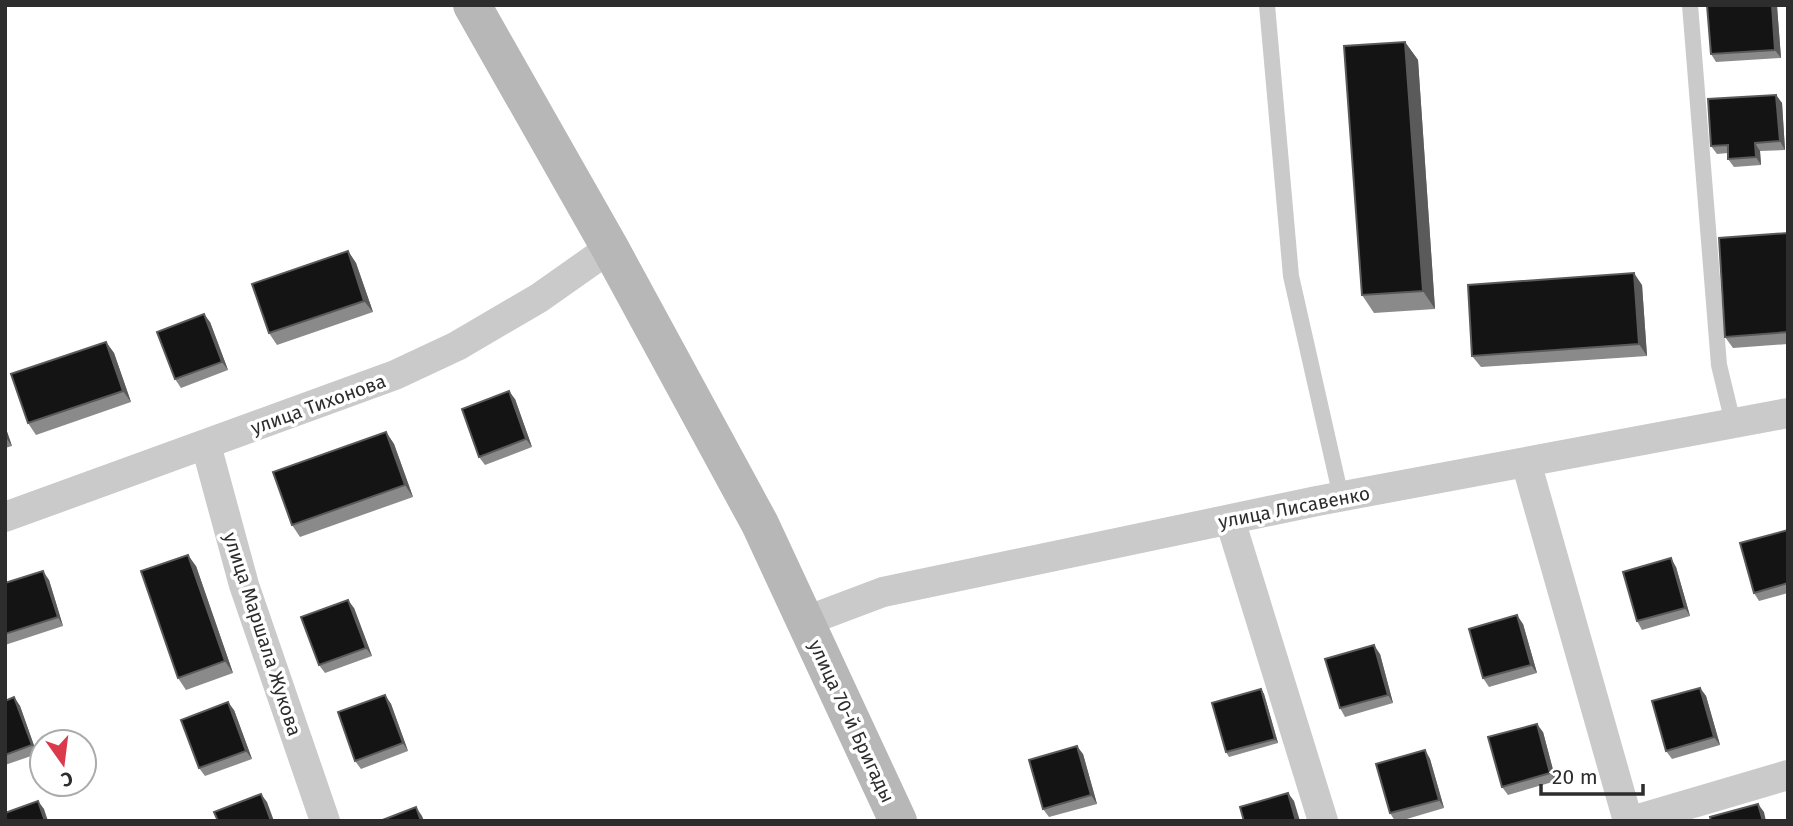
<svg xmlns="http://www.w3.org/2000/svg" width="1793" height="826" font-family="'Fira Sans',sans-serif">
<rect width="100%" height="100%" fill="#fff"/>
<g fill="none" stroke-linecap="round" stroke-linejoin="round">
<path stroke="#cacaca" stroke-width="16" d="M 1267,5 L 1291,276 L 1341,497
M 1690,5 L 1719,365 L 1733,423"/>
<path stroke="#cacaca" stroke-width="30" d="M 206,445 L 244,585 L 325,821
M 1526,462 L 1628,821
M 5,517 L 395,375 L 457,346 L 539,298 L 610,248
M 1230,520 L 1323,821
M 806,621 L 883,592 L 1317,501 L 1788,413
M 1632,821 L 1788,775"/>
<path stroke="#b7b7b7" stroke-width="38" d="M 472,5 L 610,248 L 760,524 L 898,821"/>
</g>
<path fill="#8a8a8a" d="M 1777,6 L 1781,58 L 1716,62 L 1711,54 Z
M 1405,42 L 1418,60 L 1435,309 L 1374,313 L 1362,295 Z
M 1776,95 L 1782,103 L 1785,150 L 1760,151 L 1761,165 L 1734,167 L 1728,159 L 1728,153 L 1717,154 L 1711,146 Z
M 1788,233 L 1788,344 L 1733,348 L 1725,337 Z
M 348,251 L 356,263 L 373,312 L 277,345 L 269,333 Z
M 1642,285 L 1647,356 L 1481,367 L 1472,356 Z
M 210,322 L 228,370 L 181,388 L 175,379 Z
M 106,342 L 114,353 L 131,402 L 36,435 L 28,423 Z
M 515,399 L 532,447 L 485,465 L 479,457 Z
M 5,426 L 12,446 L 5,448 Z
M 386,432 L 394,444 L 413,497 L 300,537 L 292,525 Z
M 1788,530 L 1788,593 L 1759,601 L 1754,593 Z
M 196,566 L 233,673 L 186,690 L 178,678 Z
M 1676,567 L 1690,616 L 1642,630 L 1637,621 Z
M 49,580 L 63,626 L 5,645 L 5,583 Z
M 354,608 L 372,656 L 325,673 L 319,665 Z
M 1523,624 L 1537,673 L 1489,687 L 1483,678 Z
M 1380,654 L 1393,703 L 1345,717 L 1340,708 Z
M 1700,688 L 1706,696 L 1720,745 L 1672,759 L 1666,751 Z
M 1261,689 L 1264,694 L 1278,743 L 1229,757 L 1226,752 Z
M 385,695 L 391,704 L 408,751 L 361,769 L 355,761 Z
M 14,697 L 20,706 L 37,754 L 5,765 L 5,701 Z
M 234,710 L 252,759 L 205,776 L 199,768 Z
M 1543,732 L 1556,781 L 1508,795 L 1502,787 Z
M 1425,750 L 1430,759 L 1444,808 L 1400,821 L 1395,821 L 1390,813 Z
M 1083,754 L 1097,804 L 1049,817 L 1043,809 Z"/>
<path fill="#5a5a5a" d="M 1772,5 L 1777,6 L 1781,58 L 1775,50 Z
M 1405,42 L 1418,60 L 1435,309 L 1423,291 Z
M 1776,95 L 1782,103 L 1785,150 L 1780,141 Z
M 1755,143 L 1760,151 L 1761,165 L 1756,157 Z
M 348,251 L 356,263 L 373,312 L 364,301 Z
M 1634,273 L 1642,285 L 1647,356 L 1639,344 Z
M 204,314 L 210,322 L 228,370 L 222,362 Z
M 106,342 L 114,353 L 131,402 L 123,391 Z
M 509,391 L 515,399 L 532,447 L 526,439 Z
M 5,426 L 12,446 L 5,436 Z
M 386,432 L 394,444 L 413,497 L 405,485 Z
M 188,555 L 196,566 L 233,673 L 225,661 Z
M 1671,558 L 1676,567 L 1690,616 L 1685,608 Z
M 43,571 L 49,580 L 63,626 L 58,617 Z
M 348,600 L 354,608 L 372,656 L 366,648 Z
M 1517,615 L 1523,624 L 1537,673 L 1531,665 Z
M 1374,645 L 1380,654 L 1393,703 L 1388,695 Z
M 1700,688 L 1706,696 L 1720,745 L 1714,737 Z
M 1261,689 L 1264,694 L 1278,743 L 1275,739 Z
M 385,695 L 391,704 L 408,751 L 403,743 Z
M 14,697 L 20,706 L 37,754 L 32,745 Z
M 228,702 L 234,710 L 252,759 L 246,751 Z
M 1537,724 L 1543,732 L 1556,781 L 1550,773 Z
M 1077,746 L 1083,754 L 1097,804 L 1091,795 Z
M 1425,750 L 1430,759 L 1444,808 L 1439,800 Z
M 1288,793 L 1294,801 L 1300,821 L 1296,821 Z
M 261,794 L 267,802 L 274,821 L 271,821 Z
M 38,801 L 44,809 L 48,821 L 45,821 Z
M 1758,804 L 1764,812 L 1766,821 L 1763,821 Z
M 416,807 L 422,816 L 424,821 L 421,821 Z"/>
<path fill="#141414" stroke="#5a5a5a" stroke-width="2" d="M 1707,5 L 1772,5 L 1775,50 L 1711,54 Z
M 1405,42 L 1423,291 L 1362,295 L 1344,46 Z
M 1776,95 L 1780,141 L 1755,143 L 1756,157 L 1728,159 L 1728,145 L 1711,146 L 1708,99 Z
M 1788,233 L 1788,332 L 1725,337 L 1719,238 Z
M 348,251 L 364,301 L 269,333 L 252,284 Z
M 1634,273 L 1639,344 L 1472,356 L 1468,285 Z
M 204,314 L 222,362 L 175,379 L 157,332 Z
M 106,342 L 123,391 L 28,423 L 11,374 Z
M 509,391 L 526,439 L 479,457 L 462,409 Z
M 386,432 L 405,485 L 292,525 L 273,472 Z
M 1788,530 L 1788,583 L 1754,593 L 1740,543 Z
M 188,555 L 225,661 L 178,678 L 141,571 Z
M 1671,558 L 1685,608 L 1637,621 L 1623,572 Z
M 43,571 L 58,617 L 5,634 L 5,583 Z
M 348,600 L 366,648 L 319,665 L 301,617 Z
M 1517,615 L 1531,665 L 1483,678 L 1469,629 Z
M 1374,645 L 1388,695 L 1340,708 L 1325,659 Z
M 1700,688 L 1714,737 L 1666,751 L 1652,701 Z
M 1261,689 L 1275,739 L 1226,752 L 1212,703 Z
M 385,695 L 403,743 L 355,761 L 338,712 Z
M 14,697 L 32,745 L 5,755 L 5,701 Z
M 228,702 L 246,751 L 199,768 L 181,720 Z
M 1537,724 L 1550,773 L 1502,787 L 1488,737 Z
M 1077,746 L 1091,795 L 1043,809 L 1029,760 Z
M 1425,750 L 1439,800 L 1390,813 L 1376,764 Z
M 1288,793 L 1296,821 L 1244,821 L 1240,807 Z
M 261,794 L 271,821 L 218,821 L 214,812 Z
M 38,801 L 45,821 L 5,821 L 5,813 Z
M 1758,804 L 1763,821 L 1711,821 L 1710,817 Z
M 416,807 L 421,821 L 380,821 Z"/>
<g text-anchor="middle" stroke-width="7" stroke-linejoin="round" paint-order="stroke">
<g font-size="19" fill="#2d2d2d" stroke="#fff">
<text transform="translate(318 404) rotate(-20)" y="7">улица Тихонова</text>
<text transform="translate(1294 507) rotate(-11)" y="7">улица Лисавенко</text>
<text transform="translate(263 634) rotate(72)" y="7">улица Маршала Жукова</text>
<text transform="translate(852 721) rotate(65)" y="7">улица 70-й Бригады</text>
</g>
</g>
<rect width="1793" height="826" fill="none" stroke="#2d2d2d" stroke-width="14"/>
<g transform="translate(63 763) rotate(166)"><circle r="33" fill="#ffffff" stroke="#ababab" stroke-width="2"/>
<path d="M0-5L12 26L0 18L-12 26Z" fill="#d93b4c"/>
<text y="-10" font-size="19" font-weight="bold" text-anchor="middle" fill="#2d2d2d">С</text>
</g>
<path d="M1541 784v10h102v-10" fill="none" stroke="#2d2d2d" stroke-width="3.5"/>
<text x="1552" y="784" font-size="21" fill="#2d2d2d" stroke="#ffffff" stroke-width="5" paint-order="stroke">20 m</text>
</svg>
